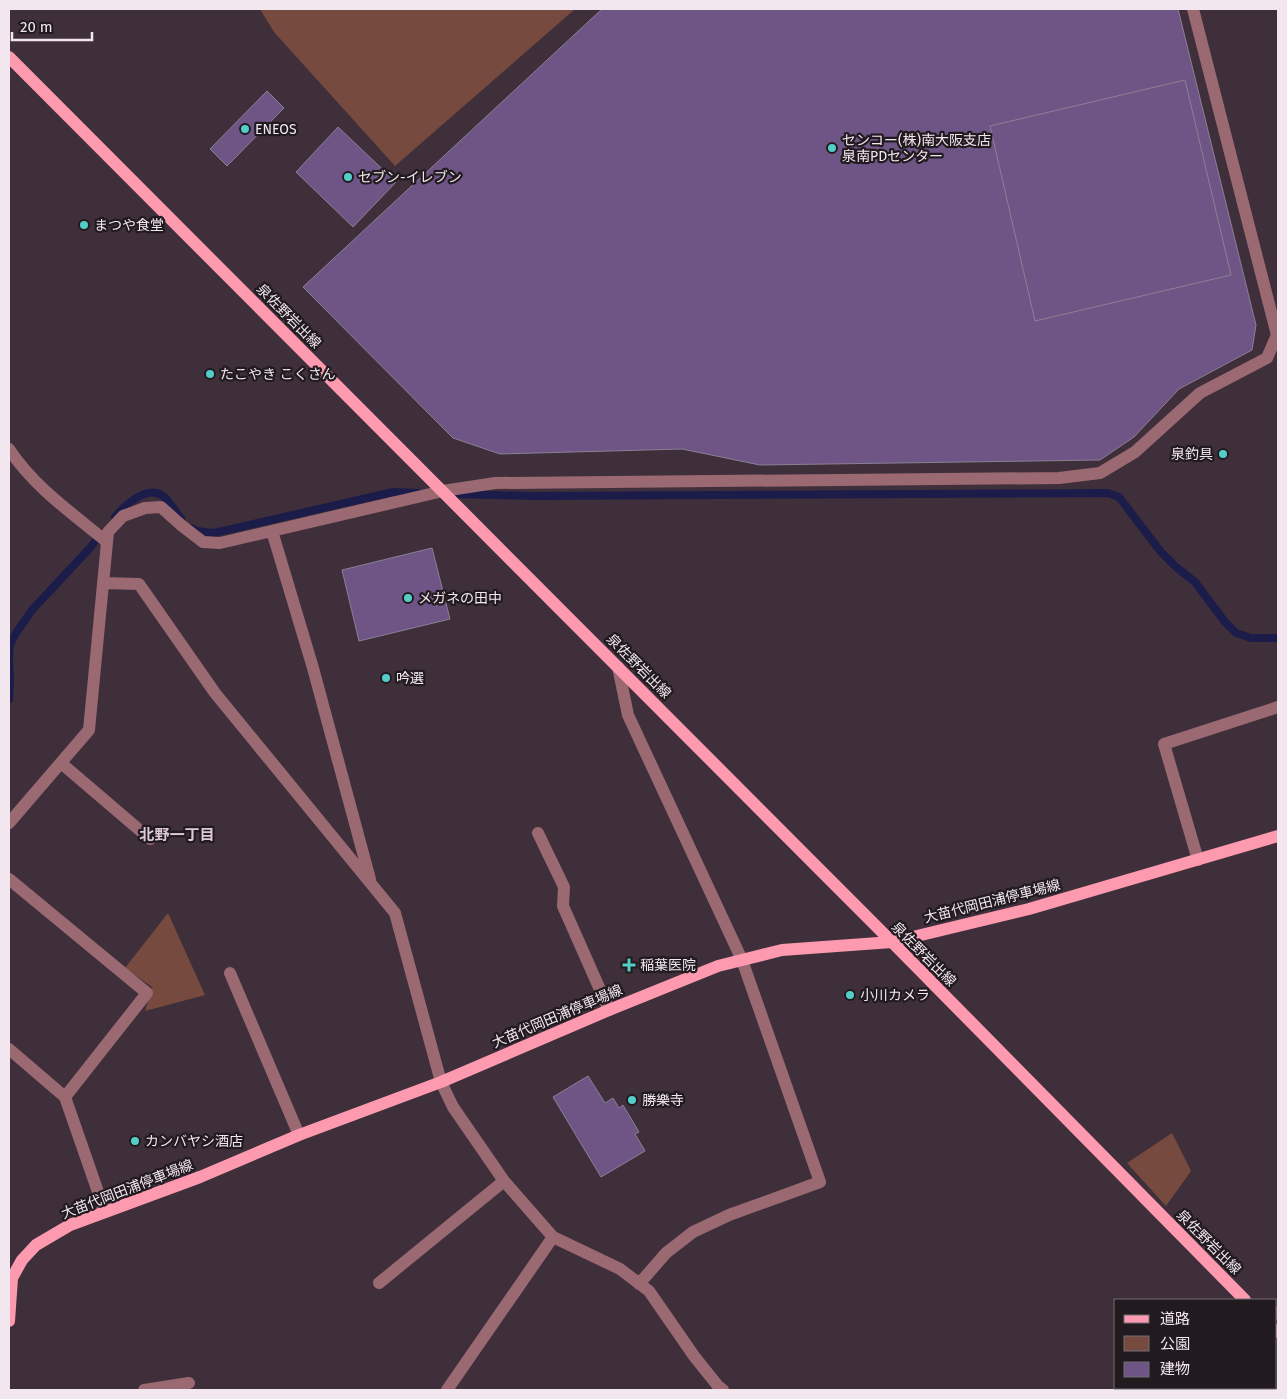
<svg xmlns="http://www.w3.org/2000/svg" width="1287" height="1399" font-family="'Fira Sans','Noto Sans JP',sans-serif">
<rect width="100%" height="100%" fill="#3f2f3a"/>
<path fill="#764a3e" d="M 260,9 L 575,9 L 395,166 L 274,32 Z
M 168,913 L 205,995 L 145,1011 L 152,987 L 125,968 Z
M 1172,1133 L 1191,1171 L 1166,1206 L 1127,1163 Z"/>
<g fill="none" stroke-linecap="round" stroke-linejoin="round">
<path stroke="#1c1c4a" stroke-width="8" d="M 455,494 L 534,496 L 1108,493 L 1119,497 L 1161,552 L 1176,567 L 1195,582 L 1225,622 L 1236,633 L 1251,638 L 1278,638
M 115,517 C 124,506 147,484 163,496 C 170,501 175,512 181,518
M 191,528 L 197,531 L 214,533 L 393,492 L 419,493
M 9,657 L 10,645 L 16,633 L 32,610 L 89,549 L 101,534
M 9,658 L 10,683 L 9,699"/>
</g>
<path fill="#6f5586" stroke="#8a8094" d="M 602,9 L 1178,9 L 1256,325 L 1252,350 L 1179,389 L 1134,437 L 1100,460 L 760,465 L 682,449 L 500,454 L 453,438 L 303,287 Z
M 1185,80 L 1231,275 L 1035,321 L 990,126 Z
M 267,91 L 284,108 L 227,166 L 210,149 Z
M 338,127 L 396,182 L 353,227 L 296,172 Z
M 432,548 L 450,619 L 359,641 L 342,570 Z
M 588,1076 L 605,1103 L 613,1098 L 619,1108 L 623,1105 L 639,1132 L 635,1134 L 645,1151 L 601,1177 L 553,1097 Z"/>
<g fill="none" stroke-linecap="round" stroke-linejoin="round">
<path stroke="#9a6972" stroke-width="12" d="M 9,449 C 34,487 72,513 107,542
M 272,531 L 313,668 L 370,879
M 103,583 L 139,584 L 215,693 L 395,913 L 441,1082 L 453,1107 L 504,1181 L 553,1237 L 620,1269 L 649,1291 L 694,1356 L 718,1386 L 723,1390
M 618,667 L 628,715 L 742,960 L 820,1182 L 729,1215 L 693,1232 L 666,1253 L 639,1284
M 61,763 L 150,839
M 9,823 L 89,730 L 108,532 L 123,516 L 145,508 L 161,507 L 181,525 L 203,542 L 220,543 L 443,491 L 495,483 L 1059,478 L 1100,473 L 1135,452 L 1200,393 L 1267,358 L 1277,335 L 1193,9
M 538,833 L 564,887 L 563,906 L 609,1010
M 1198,860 L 1164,744 L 1278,707
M 9,879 L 147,993 L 65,1097
M 230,973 L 299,1135
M 9,1049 L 65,1097 L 105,1212
M 379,1283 L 504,1181
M 1276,1314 L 1278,1312
M 144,1390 L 189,1383
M 447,1390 L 553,1237
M 1148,1390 L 1152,1388"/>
<path stroke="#fe9aaf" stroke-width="12" d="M 9,57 L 892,942 L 1245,1300
M 9,1321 L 12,1278 L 22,1260 L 36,1245 L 70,1225 L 200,1177 L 299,1135 L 441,1082 L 609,1010 L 718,966 L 782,950 L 892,942 L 1029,909 L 1278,836
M 1276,1330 L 1278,1332"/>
</g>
<g fill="#54cdc8" stroke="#211a1f" stroke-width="2">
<circle cx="245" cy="129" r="5"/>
<circle cx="832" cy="148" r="5"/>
<circle cx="348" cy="177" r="5"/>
<circle cx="84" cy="225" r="5"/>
<circle cx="210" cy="374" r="5"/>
<circle cx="1223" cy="454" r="5"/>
<circle cx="408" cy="598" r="5"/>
<circle cx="386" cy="678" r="5"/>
<path d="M626.5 957.5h5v5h5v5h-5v5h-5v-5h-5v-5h5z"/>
<circle cx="850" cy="995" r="5"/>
<circle cx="632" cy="1100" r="5"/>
<circle cx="135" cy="1141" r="5"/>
</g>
<g text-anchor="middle" stroke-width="4.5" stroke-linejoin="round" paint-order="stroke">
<g font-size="14" fill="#f2e7ef" stroke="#211a1f" text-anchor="start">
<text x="255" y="134">ENEOS</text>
<text x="842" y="145">センコー(株)南大阪支店<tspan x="842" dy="16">泉南PDセンター</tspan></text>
<text x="358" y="182">セブン-イレブン</text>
<text x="94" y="230">まつや食堂</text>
<text x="220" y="379">たこやき こくさん</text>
<text x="1213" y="459" text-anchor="end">泉釣具</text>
<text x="418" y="603">メガネの田中</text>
<text x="396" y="683">吟選</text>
<text x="640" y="970">稲葉医院</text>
<text x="860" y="1000">小川カメラ</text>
<text x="642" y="1105">勝樂寺</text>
<text x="145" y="1146">カンバヤシ酒店</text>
</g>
<g font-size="14" fill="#f2e7ef" stroke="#211a1f">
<text transform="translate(289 316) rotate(45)" y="5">泉佐野岩出線</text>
<text transform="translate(639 666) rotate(45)" y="5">泉佐野岩出線</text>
<text transform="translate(992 901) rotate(-14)" y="5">大苗代岡田浦停車場線</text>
<text transform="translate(924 954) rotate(45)" y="5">泉佐野岩出線</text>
<text transform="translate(557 1016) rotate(-23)" y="5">大苗代岡田浦停車場線</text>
<text transform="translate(127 1189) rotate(-21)" y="5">大苗代岡田浦停車場線</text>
<text transform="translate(1209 1242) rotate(45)" y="5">泉佐野岩出線</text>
</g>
<g font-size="15" font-weight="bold" fill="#dfc9d8" stroke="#211a1f">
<text x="177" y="840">北野一丁目</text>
</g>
</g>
<rect width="1287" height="1399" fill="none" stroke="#f2e7ef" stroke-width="20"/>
<rect x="1114" y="1299" width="162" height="90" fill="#211a1f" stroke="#756c72"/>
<rect x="1124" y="1315" width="25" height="8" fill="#fe9aaf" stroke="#756c72"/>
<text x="1160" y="1324" font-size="15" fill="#f2e7ef">道路</text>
<rect x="1124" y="1336" width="25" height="15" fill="#764a3e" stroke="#756c72"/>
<text x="1160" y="1349" font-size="15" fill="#f2e7ef">公園</text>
<rect x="1124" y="1362" width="25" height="15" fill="#6f5586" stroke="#756c72"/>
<text x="1160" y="1374" font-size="15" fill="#f2e7ef">建物</text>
<path d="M12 32v8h80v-8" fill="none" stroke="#f2e7ef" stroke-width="2.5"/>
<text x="20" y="32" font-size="15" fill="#f2e7ef" stroke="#211a1f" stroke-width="4" paint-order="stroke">20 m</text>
</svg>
